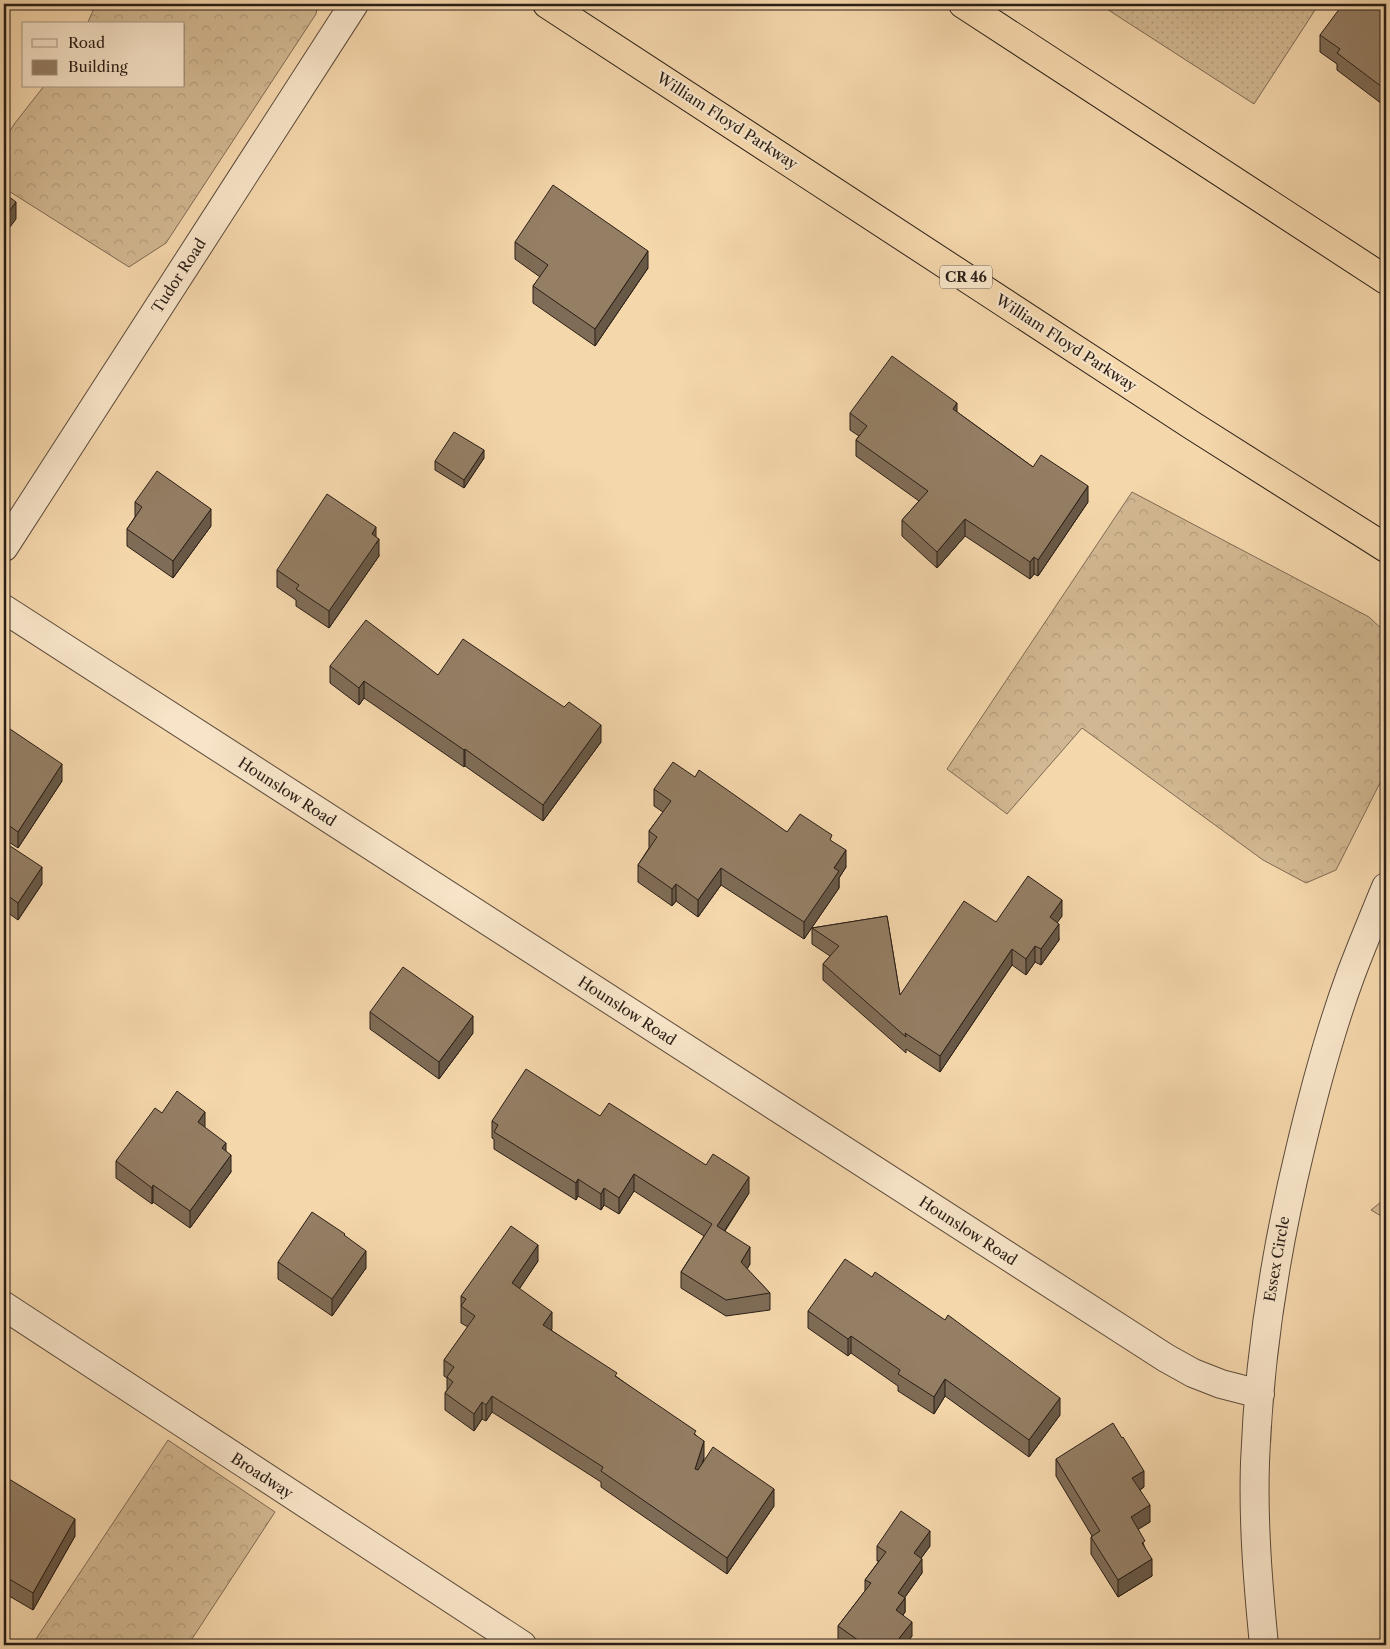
<svg xmlns="http://www.w3.org/2000/svg" width="1390" height="1649" font-family="'Libre Caslon Text',serif">
<defs>
<pattern id="grass-dots" width="8" height="8" patternUnits="userSpaceOnUse" patternTransform="scale(1.25)"><rect width="8" height="8" fill="#d2b892"/><path d="M2 2h.1M6 6h.1" fill="none" stroke="#b49e7d" stroke-width="1.8" stroke-linecap="round"/></pattern>
<pattern id="forest-crowns" width="20" height="18" patternUnits="userSpaceOnUse" patternTransform="scale(1.25)"><rect width="20" height="18" fill="#d2b892"/><path d="M2 6a3 3 0 1 1 6 0M12 15a3 3 0 1 1 6 0" fill="none" stroke="#b49e7d"/></pattern>
</defs>
<rect width="100%" height="100%" fill="#f5d7ac"/>
<filter id="stains"><feTurbulence type="fractalNoise" baseFrequency=".004" numOctaves="4"/><feColorMatrix values="0 0 0 0 .2 0 0 0 0 .09 0 0 0 0 .02 0 0 0 .5 -.17"/></filter>
<radialGradient id="worn" r=".72"><stop offset=".6" stop-color="#630" stop-opacity="0"/><stop offset="1" stop-color="#630" stop-opacity=".3"/></radialGradient>
<path fill="url(#grass-dots)" stroke="#7e6b54" d="M 1099,4 L 1319,4 L 1254,104 Z"/>
<path fill="url(#forest-crowns)" stroke="#7e6b54" d="M 96,4 L 318,4 L 316,14 L 166,243 L 129,267 L 4,188 L 4,140 L 15,123 L 44,86 L 184,86 L 184,24 L 87,24 Z
M 1132,492 L 1369,617 L 1386,633 L 1386,771 L 1336,870 L 1306,883 L 1263,860 L 1082,728 L 1007,814 L 947,769 Z
M 1386,1198 L 1386,1219 L 1371,1210 Z
M 168,1440 L 275,1512 L 188,1645 L 32,1645 Z"/>
<g fill="none" stroke-linecap="round" stroke-linejoin="round">
<defs>
<path id="street" d="M 4,547 L 354,4
M 4,609 L 1166,1358 L 1193,1373 L 1221,1384 L 1260,1394
M 4,1306 L 522,1645
M 1264,1645 C 1258,1584 1253,1523 1255,1462 C 1259,1357 1275,1253 1300,1150 C 1314,1091 1330,1031 1351,974 C 1362,945 1374,916 1386,887"/>
<path id="highway" d="M 547,4 L 1193,426 L 1386,548
M 963,4 L 1386,280"/>
</defs>
<use href="#street" stroke="#5d4c3c" stroke-width="30"/>
<use href="#highway" stroke="#2a1e16" stroke-width="30"/>
<use href="#street" stroke="#f8e5c9" stroke-width="28"/>
<use href="#highway" stroke="#f5d7ac" stroke-width="28"/>
</g>
<path fill="#7f6c56" stroke="#2a1e16" d="M 1386,9 L 1386,107 L 1337,70 L 1337,64 L 1320,52 L 1320,35 Z
M 515,242 L 648,268 L 595,346 L 533,303 L 533,286 L 540,277 L 515,259 Z
M 957,412 L 1033,467 L 1088,502 L 1038,576 L 1034,574 L 1030,579 L 965,536 L 937,568 L 902,536 L 902,520 L 919,501 L 856,456 L 856,440 L 859,436 L 850,430 L 850,413 Z
M 484,458 L 464,488 L 435,470 L 435,461 Z
M 135,502 L 211,526 L 173,578 L 127,546 L 127,529 L 135,517 Z
M 376,537 L 379,556 L 329,628 L 296,606 L 296,600 L 277,587 L 277,570 Z
M 330,666 L 438,675 L 601,742 L 543,821 L 465,766 L 464,767 L 364,698 L 359,705 L 330,683 Z
M 4,725 L 62,781 L 18,848 L 4,839 Z
M 695,777 L 787,832 L 832,842 L 846,867 L 839,878 L 839,888 L 804,939 L 721,885 L 698,917 L 676,901 L 672,906 L 638,882 L 638,865 L 649,848 L 649,831 L 663,812 L 654,806 L 654,789 Z
M 4,842 L 42,884 L 18,920 L 4,910 Z
M 887,916 L 900,995 L 996,922 L 1062,916 L 1057,922 L 1059,940 L 1041,965 L 1035,962 L 1026,975 L 1012,965 L 940,1072 L 906,1049 L 906,1053 L 823,980 L 823,964 L 830,956 L 812,944 L 812,928 Z
M 370,1012 L 473,1033 L 439,1079 L 370,1029 Z
M 162,1113 L 205,1128 L 226,1151 L 231,1172 L 190,1228 L 153,1202 L 152,1204 L 116,1178 L 116,1161 Z
M 600,1116 L 749,1193 L 725,1231 L 750,1264 L 747,1269 L 770,1293 L 770,1310 L 726,1316 L 681,1288 L 681,1272 L 704,1236 L 634,1191 L 619,1214 L 604,1205 L 601,1210 L 578,1196 L 576,1200 L 494,1149 L 494,1139 L 492,1138 L 492,1121 Z
M 538,1261 L 519,1289 L 552,1329 L 551,1330 L 617,1377 L 696,1435 L 704,1458 L 703,1462 L 774,1506 L 727,1574 L 601,1487 L 601,1482 L 492,1412 L 486,1421 L 482,1419 L 474,1431 L 445,1410 L 445,1393 L 447,1390 L 447,1378 L 444,1376 L 444,1360 L 468,1327 L 461,1323 L 461,1296 Z
M 278,1262 L 366,1268 L 332,1316 L 278,1279 Z
M 808,1311 L 1060,1415 L 1029,1457 L 945,1396 L 934,1414 L 898,1391 L 898,1386 L 851,1353 L 848,1356 L 808,1328 Z
M 1056,1459 L 1144,1487 L 1140,1490 L 1150,1522 L 1138,1529 L 1145,1548 L 1152,1576 L 1118,1597 L 1091,1554 L 1091,1537 L 1092,1536 L 1056,1476 Z
M 4,1476 L 75,1536 L 33,1610 L 4,1593 Z
M 877,1546 L 930,1546 L 921,1558 L 922,1573 L 905,1597 L 905,1612 L 903,1615 L 912,1636 L 905,1645 L 845,1645 L 838,1641 L 838,1626 L 865,1591 L 865,1580 L 879,1561 L 877,1561 Z"/>
<path fill="#685846" stroke="#2a1e16" d="M 16,202 L 16,219 L 4,235 L 4,218 Z
M 648,251 L 648,268 L 595,346 L 595,329 Z
M 6,351 L 6,368 L 4,371 L 4,354 Z
M 957,403 L 957,419 L 953,409 Z
M 484,450 L 484,458 L 464,488 L 464,480 Z
M 1088,486 L 1088,502 L 1038,576 L 1038,560 Z
M 211,509 L 211,526 L 173,578 L 173,561 Z
M 965,519 L 965,536 L 937,568 L 937,552 Z
M 376,527 L 376,544 L 379,539 L 379,556 L 329,628 L 329,611 Z
M 1034,557 L 1034,574 L 1030,579 L 1030,562 Z
M 364,681 L 364,698 L 359,705 L 359,688 Z
M 601,725 L 601,742 L 543,821 L 543,805 Z
M 465,749 L 465,766 L 464,767 L 464,750 Z
M 62,764 L 62,781 L 18,848 L 18,832 Z
M 846,850 L 846,867 L 839,878 L 839,888 L 804,939 L 804,922 L 834,868 Z
M 42,867 L 42,884 L 18,920 L 18,903 Z
M 721,868 L 721,885 L 698,917 L 698,900 Z
M 676,884 L 676,901 L 672,906 L 672,889 Z
M 1062,900 L 1062,916 L 1050,933 L 1050,917 Z
M 1059,924 L 1059,940 L 1041,965 L 1041,949 Z
M 1035,946 L 1035,962 L 1026,975 L 1026,959 Z
M 1012,949 L 1012,965 L 940,1072 L 940,1056 Z
M 473,1016 L 473,1033 L 439,1079 L 439,1062 Z
M 205,1112 L 205,1129 L 198,1122 Z
M 226,1143 L 226,1160 L 222,1148 Z
M 231,1155 L 231,1172 L 190,1228 L 190,1211 Z
M 634,1174 L 634,1191 L 619,1214 L 619,1198 Z
M 749,1177 L 749,1193 L 717,1242 L 717,1226 Z
M 578,1179 L 578,1196 L 576,1200 L 576,1183 Z
M 153,1185 L 153,1202 L 152,1204 L 152,1188 Z
M 604,1188 L 604,1205 L 601,1210 L 601,1194 Z
M 538,1245 L 538,1261 L 512,1300 L 512,1283 Z
M 750,1247 L 750,1264 L 741,1279 L 741,1262 Z
M 366,1251 L 366,1268 L 332,1316 L 332,1299 Z
M 552,1312 L 552,1329 L 543,1342 L 543,1325 Z
M 851,1336 L 851,1353 L 848,1356 L 848,1339 Z
M 945,1379 L 945,1396 L 934,1414 L 934,1397 Z
M 492,1396 L 492,1412 L 486,1421 L 486,1405 Z
M 1060,1398 L 1060,1415 L 1029,1457 L 1029,1440 Z
M 482,1402 L 482,1419 L 474,1431 L 474,1414 Z
M 704,1441 L 704,1458 L 695,1485 L 695,1469 Z
M 1144,1471 L 1144,1487 L 1132,1495 L 1132,1478 Z
M 774,1489 L 774,1506 L 727,1574 L 727,1558 Z
M 1150,1505 L 1150,1522 L 1131,1534 L 1131,1517 Z
M 75,1519 L 75,1536 L 33,1610 L 33,1593 Z
M 930,1531 L 930,1546 L 914,1568 L 914,1553 Z
M 922,1559 L 922,1573 L 898,1607 L 898,1593 Z
M 1152,1559 L 1152,1576 L 1118,1597 L 1118,1580 Z
M 905,1598 L 905,1612 L 896,1624 L 896,1610 Z
M 912,1622 L 912,1636 L 905,1645 L 894,1645 Z"/>
<path fill="#947e64" stroke="#2a1e16" d="M 1343,4 L 1380,4 L 1386,9 L 1386,90 L 1337,53 L 1340,49 L 1320,35 Z
M 553,185 L 648,251 L 595,329 L 533,286 L 548,265 L 515,242 Z
M 4,193 L 16,202 L 4,218 Z
M 892,356 L 957,403 L 953,409 L 1033,467 L 1041,455 L 1088,486 L 1038,560 L 1034,557 L 1030,562 L 965,519 L 937,552 L 902,520 L 928,491 L 856,440 L 867,426 L 850,413 Z
M 454,432 L 484,450 L 464,480 L 435,461 Z
M 157,471 L 211,509 L 173,561 L 127,529 L 142,507 L 135,502 Z
M 327,494 L 376,527 L 372,534 L 379,539 L 329,611 L 296,589 L 299,585 L 277,570 Z
M 366,620 L 438,675 L 463,639 L 564,707 L 569,702 L 601,725 L 543,805 L 465,749 L 464,750 L 364,681 L 359,688 L 330,666 Z
M 4,725 L 62,764 L 18,832 L 4,822 Z
M 673,762 L 695,777 L 699,770 L 787,832 L 800,814 L 832,835 L 830,840 L 846,850 L 834,868 L 839,871 L 804,922 L 721,868 L 698,900 L 676,884 L 672,889 L 638,865 L 657,837 L 649,831 L 671,801 L 654,789 Z
M 4,842 L 42,867 L 18,903 L 4,893 Z
M 1028,876 L 1062,900 L 1050,917 L 1059,924 L 1041,949 L 1035,946 L 1026,959 L 1012,949 L 940,1056 L 905,1033 L 906,1037 L 823,964 L 839,946 L 812,928 L 887,916 L 900,995 L 964,901 L 996,922 Z
M 403,967 L 473,1016 L 439,1062 L 370,1012 Z
M 526,1069 L 600,1116 L 609,1103 L 706,1165 L 713,1154 L 749,1177 L 717,1226 L 750,1247 L 741,1262 L 770,1293 L 726,1300 L 681,1272 L 712,1224 L 634,1174 L 619,1198 L 604,1188 L 601,1194 L 578,1179 L 576,1183 L 494,1132 L 498,1125 L 492,1121 Z
M 177,1091 L 205,1112 L 198,1122 L 226,1143 L 222,1148 L 231,1155 L 190,1211 L 153,1185 L 152,1188 L 116,1161 L 155,1108 L 162,1113 Z
M 312,1212 L 345,1234 L 344,1235 L 366,1251 L 332,1299 L 278,1262 Z
M 511,1226 L 538,1245 L 512,1283 L 552,1312 L 543,1325 L 617,1373 L 615,1376 L 696,1431 L 694,1434 L 704,1441 L 695,1469 L 698,1470 L 713,1447 L 774,1489 L 727,1558 L 601,1471 L 603,1467 L 492,1396 L 486,1405 L 482,1402 L 474,1414 L 445,1393 L 453,1382 L 447,1377 L 454,1367 L 444,1360 L 475,1316 L 461,1306 L 466,1299 L 461,1296 Z
M 845,1259 L 872,1277 L 875,1272 L 945,1320 L 948,1315 L 1060,1398 L 1029,1440 L 945,1379 L 934,1397 L 898,1374 L 900,1370 L 851,1336 L 848,1339 L 808,1311 Z
M 1113,1423 L 1122,1438 L 1123,1437 L 1144,1471 L 1132,1478 L 1150,1505 L 1131,1517 L 1145,1541 L 1142,1543 L 1152,1559 L 1118,1580 L 1091,1537 L 1100,1531 L 1056,1459 Z
M 4,1476 L 75,1519 L 33,1593 L 4,1576 Z
M 901,1511 L 930,1531 L 914,1553 L 922,1559 L 898,1593 L 905,1598 L 896,1610 L 912,1622 L 894,1645 L 865,1645 L 838,1626 L 871,1583 L 865,1580 L 886,1552 L 877,1546 Z
M 216,1641 L 224,1645 L 213,1645 Z"/>
<g text-anchor="middle" stroke-width="4.5" stroke-linejoin="round" paint-order="stroke">
<rect fill="#f8e5c9" stroke="#685a4c" stroke-width="1" x="940" y="265.5" width="52" height="23" rx="4"/>
<g font-size="14" font-weight="bold" fill="#2a1e16">
<text x="966" y="282">CR 46</text>
</g>
<g font-size="15" fill="#2a1e16" stroke="#f8e5c9">
<text transform="translate(727 121) rotate(33)" y="5">William Floyd Parkway</text>
<text transform="translate(179 276) rotate(-57)" y="5">Tudor Road</text>
<text transform="translate(1066 343) rotate(33)" y="5">William Floyd Parkway</text>
<text transform="translate(287 792) rotate(33)" y="5">Hounslow Road</text>
<text transform="translate(627 1011) rotate(33)" y="5">Hounslow Road</text>
<text transform="translate(968 1231) rotate(33)" y="5">Hounslow Road</text>
<text transform="translate(1277 1259) rotate(-80)" y="5">Essex Circle</text>
<text transform="translate(262 1476) rotate(33)" y="5">Broadway</text>
</g>
</g>
<rect width="1390" height="1649" fill="none" stroke="#f5d7ac" stroke-width="20"/>
<rect x="5" y="5" width="1380" height="1639" fill="none" stroke="#2a1e16" stroke-width="2.5"/>
<rect x="10" y="10" width="1370" height="1629" fill="none" stroke="#2a1e16"/>
<rect x="22" y="22" width="162" height="65" fill="#f8e5c9" stroke="#a69581"/>
<rect x="32" y="39" width="25" height="8" fill="#f8e5c9" stroke="#a69581"/>
<text x="68" y="48" font-size="15" fill="#2a1e16">Road</text>
<rect x="32" y="60" width="25" height="15" fill="#947e64" stroke="#a69581"/>
<text x="68" y="72" font-size="15" fill="#2a1e16">Building</text>
<rect width="100%" height="100%" filter="url(#stains)"/>
<rect width="100%" height="100%" fill="url(#worn)"/>
</svg>
